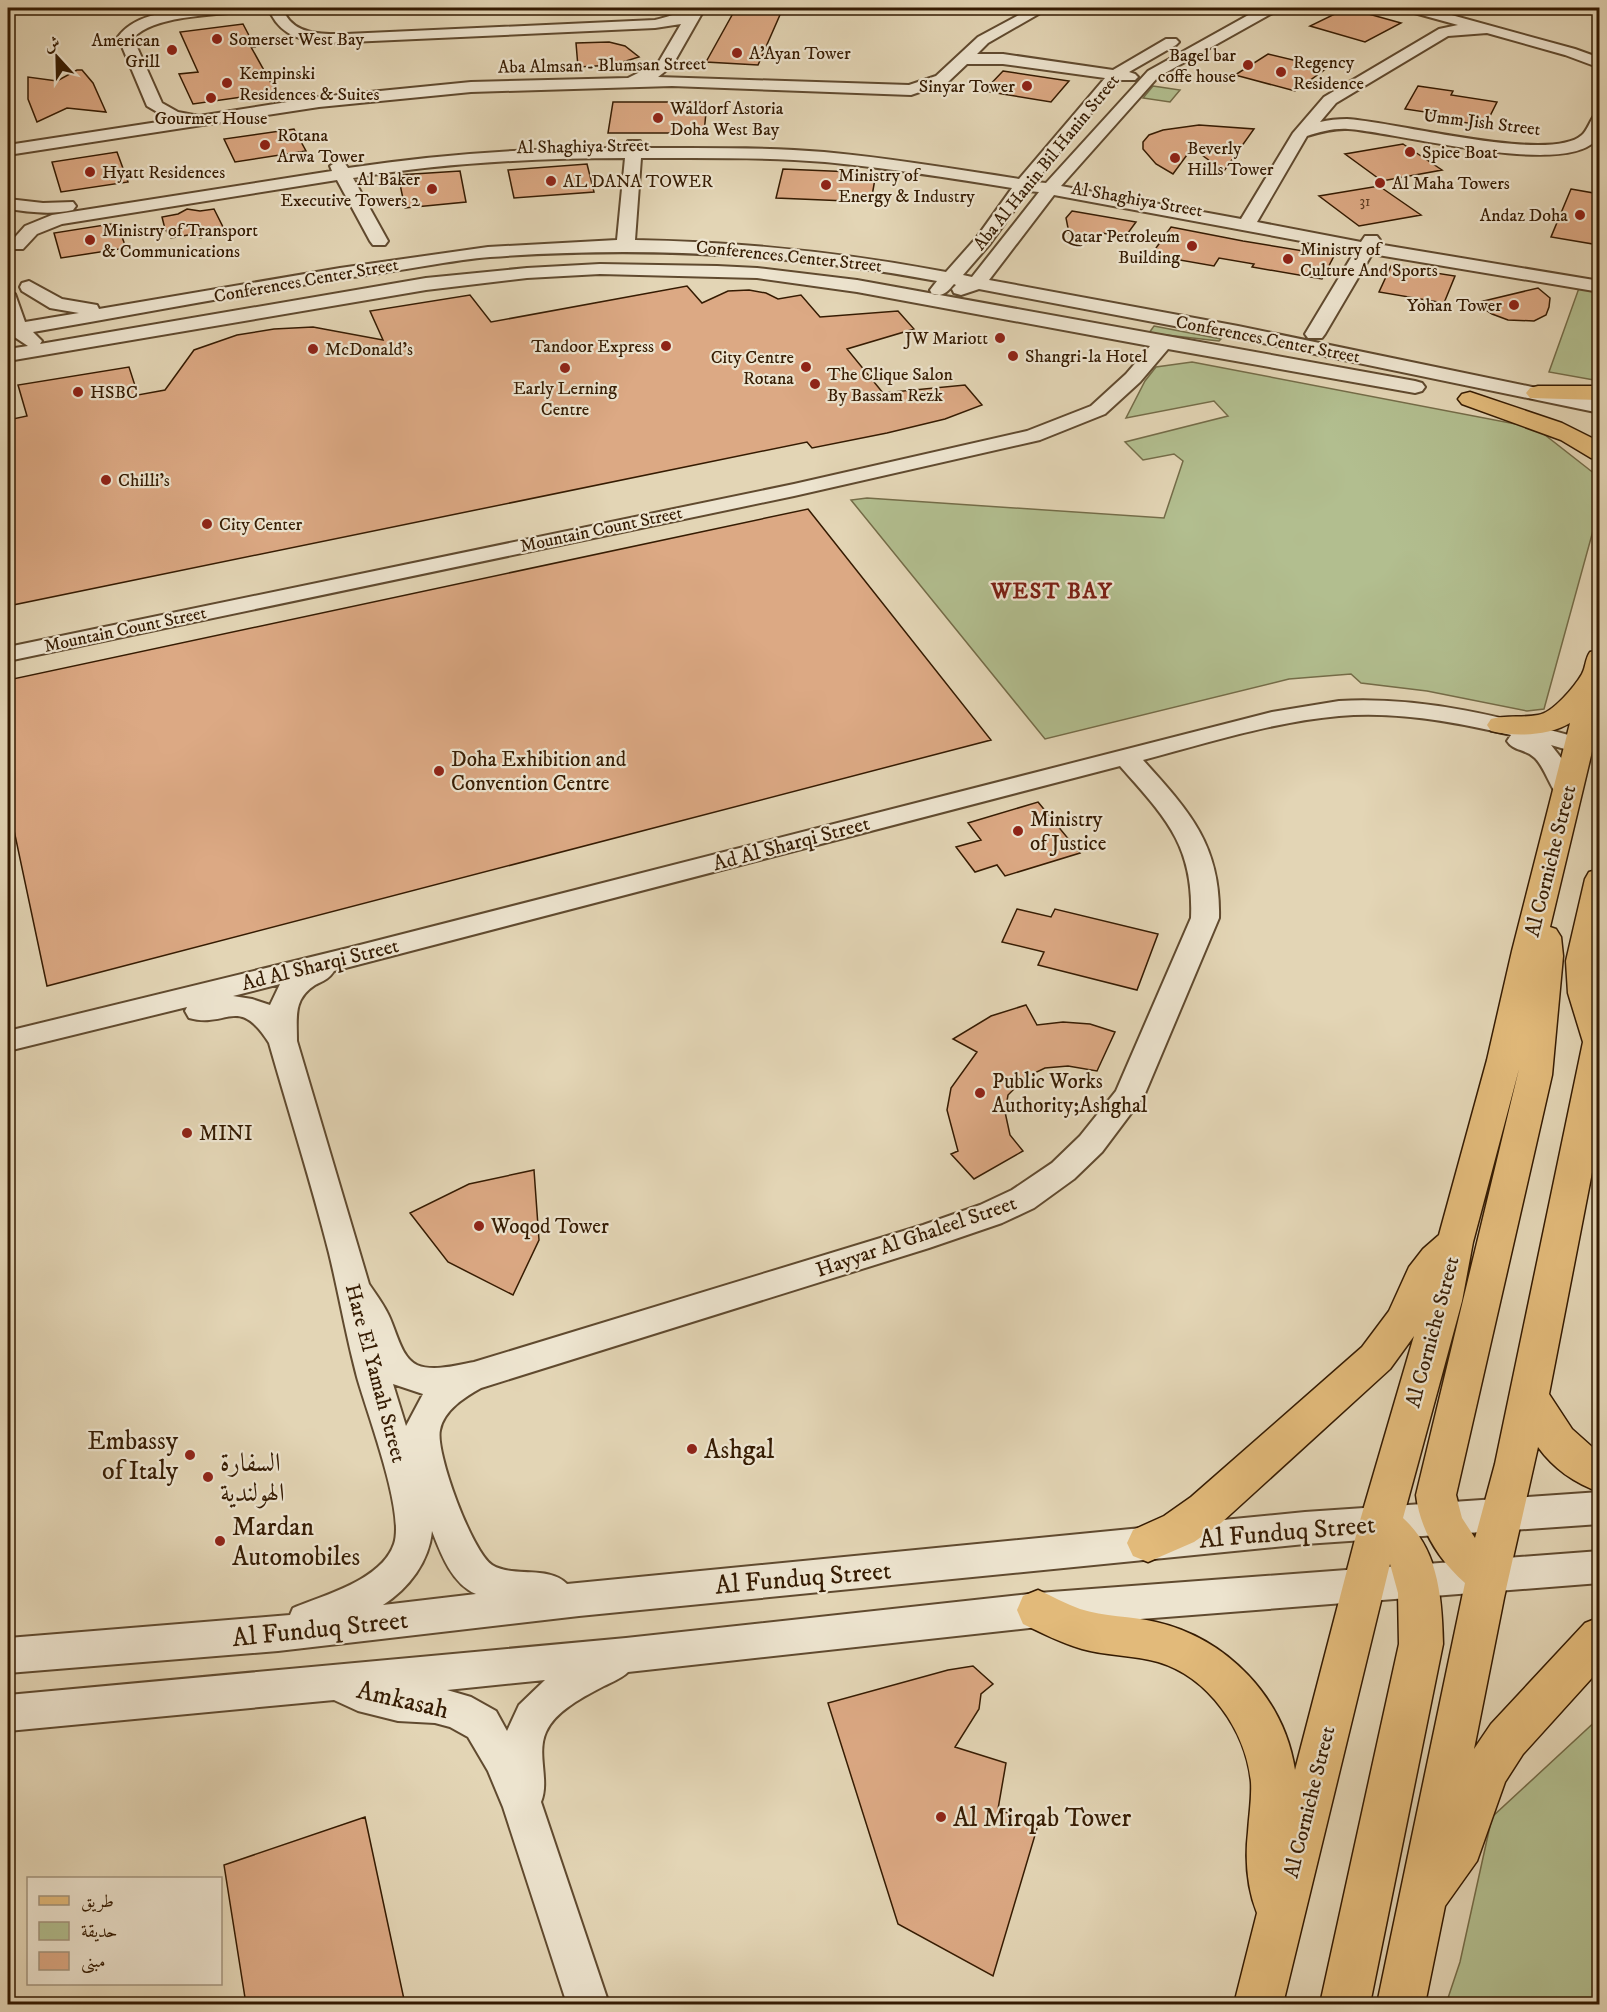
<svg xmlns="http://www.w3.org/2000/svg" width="1607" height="2012" font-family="'IM FELL DW Pica',Amiri,serif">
<rect width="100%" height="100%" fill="#e3d5b5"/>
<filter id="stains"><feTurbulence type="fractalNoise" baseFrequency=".00333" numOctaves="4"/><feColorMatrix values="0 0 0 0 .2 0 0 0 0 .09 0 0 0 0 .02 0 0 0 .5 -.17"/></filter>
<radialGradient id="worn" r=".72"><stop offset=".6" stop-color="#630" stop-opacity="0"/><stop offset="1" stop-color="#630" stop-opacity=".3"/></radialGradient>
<path fill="#b2be8f" stroke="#746c48" stroke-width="1.5" d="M 1153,86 L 1180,90 L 1170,102 L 1143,98 Z
M 1579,288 L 1599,292 L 1599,379 L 1594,380 L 1549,372 Z
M 1154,326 L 1221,339 L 1219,341 L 1210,340 L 1149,333 Z
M 1192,362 L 1536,428 L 1600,478 L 1599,509 L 1544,709 L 1527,711 L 1427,691 L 1361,683 L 1351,674 L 1289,679 L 1045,739 L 851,500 L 867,498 L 1164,518 L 1183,461 L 1174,454 L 1143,460 L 1125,442 L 1228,416 L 1214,401 L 1126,418 L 1145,381 L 1156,367 Z
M 1599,1718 L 1599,2004 L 1446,2004 L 1460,1962 L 1492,1817 Z"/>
<path fill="#dca984" stroke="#351b02" stroke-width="1.5" d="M 736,8 L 783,8 L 758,65 L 706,62 Z
M 1347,8 L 1401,23 L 1365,42 L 1310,26 Z
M 243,24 L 255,47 L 251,47 L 276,92 L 193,104 L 179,74 L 198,72 L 180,32 Z
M 609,42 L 625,46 L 639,57 L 613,65 L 578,67 L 576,43 Z
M 1268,54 L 1327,68 L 1295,91 L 1235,75 Z
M 77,70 L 82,70 L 93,83 L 106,112 L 67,108 L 37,122 L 28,99 L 28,77 L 57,81 Z
M 1003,71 L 1069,81 L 1051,102 L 984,91 Z
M 1418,86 L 1453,91 L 1451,95 L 1497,102 L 1485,126 L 1450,120 L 1452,116 L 1405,109 Z
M 613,102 L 707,102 L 704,133 L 608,133 Z
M 1199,125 L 1254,129 L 1224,171 L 1192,148 L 1173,174 L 1156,164 L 1143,149 L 1143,142 L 1149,135 L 1163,130 Z
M 294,129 L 306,151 L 235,162 L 224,139 Z
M 1403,144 L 1442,170 L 1382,181 L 1345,154 Z
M 117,152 L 128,182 L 61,192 L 52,162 Z
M 587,164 L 594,192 L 514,198 L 508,170 Z
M 783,169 L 876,173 L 871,202 L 776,198 Z
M 460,171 L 466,202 L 405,208 L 398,175 Z
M 1379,186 L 1421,215 L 1359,226 L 1319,196 Z
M 1571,189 L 1599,194 L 1599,245 L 1551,237 Z
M 187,209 L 200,211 L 214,209 L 224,229 L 209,232 L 201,238 L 188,235 L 171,238 L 165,229 L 162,217 L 178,214 Z
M 1072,211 L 1136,222 L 1125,237 L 1102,233 L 1078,240 L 1069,233 L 1066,218 Z
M 117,223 L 126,248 L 61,258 L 54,233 Z
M 1171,227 L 1243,241 L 1334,256 L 1322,279 L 1252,267 L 1254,264 L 1219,258 L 1214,266 L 1151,255 Z
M 1391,266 L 1455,276 L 1444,303 L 1379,292 Z
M 687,286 L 702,303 L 728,291 L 749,290 L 766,293 L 778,299 L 801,295 L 820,317 L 898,311 L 914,329 L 847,349 L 883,393 L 965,385 L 982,405 L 945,419 L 887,433 L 812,448 L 807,442 L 8,606 L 8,420 L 27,416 L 18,385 L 129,367 L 138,395 L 165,390 L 194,350 L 237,335 L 274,329 L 313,327 L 383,340 L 370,311 L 470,295 L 491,322 Z
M 1538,288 L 1550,298 L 1549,307 L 1546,315 L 1534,321 L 1508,320 L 1492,314 L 1475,303 Z
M 808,509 L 991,740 L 47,986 L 8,802 L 8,680 Z
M 1038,802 L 1080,853 L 1005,876 L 997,865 L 975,872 L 956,847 L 981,840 L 968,823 Z
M 1017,909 L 1051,917 L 1055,909 L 1158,934 L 1137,990 L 1038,965 L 1044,952 L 1002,942 Z
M 1026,1005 L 1037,1025 L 1063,1022 L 1090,1024 L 1115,1032 L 1097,1071 L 1068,1066 L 1045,1068 L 1026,1077 L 1008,1095 L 1005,1112 L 1010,1135 L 1023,1151 L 974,1179 L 951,1154 L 958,1151 L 947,1110 L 951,1088 L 977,1052 L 953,1039 L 991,1016 Z
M 534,1170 L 539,1240 L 513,1295 L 448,1262 L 410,1213 L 469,1184 Z
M 973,1666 L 993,1684 L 981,1694 L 979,1709 L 955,1747 L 1006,1763 L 998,1809 L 1038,1825 L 993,1976 L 898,1924 L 828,1703 L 948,1670 Z
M 365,1817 L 405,2004 L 246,2004 L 224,1865 Z"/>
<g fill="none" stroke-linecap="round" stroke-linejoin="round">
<defs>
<path id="minor" d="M 200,8 L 243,8 L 236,12 C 207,16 154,16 133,38 L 162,103 L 178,112 L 199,116 L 319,97 L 471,82 L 628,78 L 658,63 L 681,24 L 655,28 L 328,43 C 304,41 283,37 271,14 L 274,8 L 288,8 L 285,14 C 297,36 325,34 346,34 L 655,20 C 673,16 687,8 705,8 L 672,66 L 658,77 L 909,85 L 936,76 L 978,37 L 1032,8 L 1049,8 L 988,43 L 977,54 L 1003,54 L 1113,70 L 1166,39 L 1176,39 L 1179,42 L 1176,45 L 1129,72 L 1135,74 L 1138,77 L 1135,80 L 1120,80 L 1109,91 L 1035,182 L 1046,183 L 1148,71 L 1261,8 L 1278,8 L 1276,11 L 1158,77 L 1061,186 L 1241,219 L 1293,133 L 1324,97 L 1439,29 L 1458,25 L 1407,11 L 1405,8 L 1426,8 L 1575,49 L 1600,58 L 1600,68 L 1565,55 L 1487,33 L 1448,36 L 1336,103 L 1320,122 C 1328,120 1338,119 1347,119 C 1392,121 1550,164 1582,135 C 1587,131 1590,121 1594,116 L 1600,114 C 1600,123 1602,134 1595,141 C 1561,177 1396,132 1348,129 C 1334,128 1320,132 1307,136 L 1257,222 L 1361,242 L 1365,236 L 1377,236 L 1380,240 L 1377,244 L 1600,281 L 1600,292 L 1372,254 L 1325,334 L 1322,338 L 1308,338 L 1305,334 L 1355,251 L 1054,195 L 989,280 L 1238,326 L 1600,401 L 1600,413 L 1238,338 L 979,289 L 961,295 L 954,293 L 952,289 L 956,285 L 954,284 C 947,292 944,297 932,294 L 930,290 L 937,281 C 787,253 642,246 490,257 C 454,260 417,268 381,273 C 265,289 149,312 33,332 L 42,341 L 40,344 L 426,278 L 527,268 L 600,264 L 717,266 L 757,268 L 857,280 L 1415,381 L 1422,383 L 1425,387 L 1422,391 L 1415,393 L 1168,349 L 1140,382 L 1105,414 L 1040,440 L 794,496 L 8,661 L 8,647 L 794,484 L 1027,431 L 1091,406 L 1126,374 L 1150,346 L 857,292 L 757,278 L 600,274 L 527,278 L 426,290 L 8,361 L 8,349 L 28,346 L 13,336 L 8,337 L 8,293 L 15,294 L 25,322 L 79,313 L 50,308 L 22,291 L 20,287 L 22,283 L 29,281 L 62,299 L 97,305 L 99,309 L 340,268 L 488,247 L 617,240 L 625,158 C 533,158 443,163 353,178 L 388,241 L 385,245 L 373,245 L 370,241 L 337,180 L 62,224 L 37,234 L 23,249 L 11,249 L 8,245 L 25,226 L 52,215 L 332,171 L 330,166 L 338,161 L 344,162 L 348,168 C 440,154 532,148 625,148 L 628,141 L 640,141 L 642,148 C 703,148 764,147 824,152 C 890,158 954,169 1019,179 L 1105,78 L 1003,64 L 967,64 L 948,82 L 911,95 L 672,86 L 471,92 L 319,107 L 8,155 L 8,145 L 171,120 L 147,106 L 118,37 C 135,13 173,11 200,8 ZM 641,158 C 703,158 764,157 825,162 C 888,168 950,178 1012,188 L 977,237 L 946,272 C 840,252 743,242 635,240 ZM 1028,191 L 1039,192 L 972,277 L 963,275 L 989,245 Z
M 8,199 L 43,203 L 73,202 L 76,206 L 73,210 C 51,215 29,212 8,209 Z
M 1339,701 C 1424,696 1506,718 1587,740 L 1590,745 L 1587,750 L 1578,753 L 1551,745 L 1562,759 L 1579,789 L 1575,795 L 1566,797 L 1557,795 C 1549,784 1544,767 1535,758 C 1526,749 1513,751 1507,741 L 1511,735 C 1455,722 1397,711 1339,716 C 1272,722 1207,743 1143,760 C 1189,811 1221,845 1219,918 L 1144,1096 L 1102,1152 L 1074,1179 L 1034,1208 L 1002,1223 L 929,1248 L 481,1388 C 465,1397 444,1410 440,1430 C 435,1452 472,1552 492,1565 C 513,1578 549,1565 567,1584 L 1305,1512 L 1600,1492 L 1600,1524 L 1305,1544 L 579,1616 L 278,1651 L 8,1673 L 8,1638 L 290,1615 L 293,1608 C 324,1595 382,1580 394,1544 C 405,1512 367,1413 357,1377 C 346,1336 339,1294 329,1253 C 311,1182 289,1113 269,1043 C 238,994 227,1029 189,1018 L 185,1011 L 187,1007 L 8,1051 L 8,1031 L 352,947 L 1272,712 ZM 1120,766 C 1165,817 1194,845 1191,918 L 1116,1091 L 1080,1136 L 1052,1163 L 1012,1190 L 980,1205 L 923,1225 L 474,1362 C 458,1365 433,1372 417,1365 C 400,1357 396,1328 387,1312 C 382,1302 375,1293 369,1284 L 297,1041 C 297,1017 293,999 315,985 C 323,981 329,979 334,971 ZM 280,984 L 270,1005 L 252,999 L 233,996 ZM 393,1384 L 423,1394 L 406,1426 ZM 432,1531 C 441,1554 452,1584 476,1594 L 383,1605 C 409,1588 429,1562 432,1531 Z
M 1600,1551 L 1600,1583 L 1038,1627 L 628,1672 C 622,1678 612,1682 604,1686 C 585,1696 555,1711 546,1732 C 536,1754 550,1780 541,1802 L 609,2004 L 567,2004 L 503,1807 L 488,1771 L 468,1737 L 450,1727 L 435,1723 L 398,1721 L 358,1711 L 334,1700 L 8,1731 L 8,1695 L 626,1638 L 1038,1593 ZM 545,1680 L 519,1705 L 507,1731 L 496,1711 L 471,1697 L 447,1690 Z"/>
<path id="major" d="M 1587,8 L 1600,8 L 1600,14 L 1589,12 Z
M 1538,386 L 1600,386 L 1600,400 L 1530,398 L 1526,393 L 1530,388 Z
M 1470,392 L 1562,423 L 1600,442 L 1600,460 L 1591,458 L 1561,440 L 1462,404 L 1458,399 L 1462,394 Z
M 1600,650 L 1600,718 L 1550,927 L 1556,929 L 1561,937 L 1563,956 L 1552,1075 L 1456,1495 L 1462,1518 L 1475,1538 L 1495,1464 L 1583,1042 L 1568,993 L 1566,961 L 1585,879 L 1589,872 L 1600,869 L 1600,1131 L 1549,1394 L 1572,1429 L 1600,1454 L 1600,1492 C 1574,1483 1554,1469 1538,1447 L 1504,1598 L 1474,1749 L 1491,1724 L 1585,1623 L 1600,1617 L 1600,1669 L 1523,1754 L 1505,1782 L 1477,1861 L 1445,1906 L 1425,2004 L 1377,2004 L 1465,1583 C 1439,1560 1420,1530 1416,1495 L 1519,1069 L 1473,1242 L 1462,1301 L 1403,1518 C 1439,1550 1442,1599 1443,1644 L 1370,2004 L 1320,2004 L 1399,1644 L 1398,1593 L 1390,1564 L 1283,2004 L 1234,2004 L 1257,1913 C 1247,1888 1245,1858 1248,1832 C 1249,1815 1252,1798 1251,1782 C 1246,1731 1209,1677 1158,1662 C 1133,1655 1107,1656 1082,1649 C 1061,1643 1042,1633 1023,1624 L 1017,1610 L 1023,1596 L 1038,1590 C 1052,1596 1066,1604 1080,1609 C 1104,1617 1131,1616 1156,1622 C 1226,1638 1284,1697 1295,1770 L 1359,1524 L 1414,1336 L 1390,1369 L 1221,1523 L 1194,1542 L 1148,1562 L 1133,1556 L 1127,1543 L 1133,1530 L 1164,1516 L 1191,1497 L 1362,1347 L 1389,1311 L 1409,1267 L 1423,1249 L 1439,1235 L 1487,1060 L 1512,951 L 1570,723 C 1548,736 1515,737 1491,731 L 1487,725 L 1491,719 C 1507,715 1522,718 1538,715 C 1553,713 1575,686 1582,674 C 1586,667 1585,659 1590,652 Z"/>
</defs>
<use href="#minor" stroke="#604a2f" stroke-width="4"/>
<use href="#major" stroke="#351b02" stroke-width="3"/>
<use href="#minor" fill="#ede4cf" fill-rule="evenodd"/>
<use href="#major" fill="#e2ba7a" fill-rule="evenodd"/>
</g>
<g fill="#8f2418" stroke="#ede4cf" stroke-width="2">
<circle cx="217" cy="39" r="6"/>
<circle cx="172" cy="50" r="6"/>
<circle cx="737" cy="53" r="6"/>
<circle cx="1248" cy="65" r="6"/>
<circle cx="1281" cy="72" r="6"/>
<circle cx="227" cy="83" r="6"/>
<circle cx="1027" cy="86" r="6"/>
<circle cx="211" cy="98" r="6"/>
<circle cx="658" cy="118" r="6"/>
<circle cx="265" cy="145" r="6"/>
<circle cx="1410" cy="152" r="6"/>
<circle cx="1175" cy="158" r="6"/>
<circle cx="90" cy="172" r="6"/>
<circle cx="551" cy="181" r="6"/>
<circle cx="1380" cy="183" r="6"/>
<circle cx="826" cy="185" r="6"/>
<circle cx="432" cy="189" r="6"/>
<circle cx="1580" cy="215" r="6"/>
<circle cx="90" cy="240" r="6"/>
<circle cx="1192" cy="246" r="6"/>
<circle cx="1288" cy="259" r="6"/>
<circle cx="1514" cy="305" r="6"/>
<circle cx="1000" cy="338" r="6"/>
<circle cx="666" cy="346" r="6"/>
<circle cx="313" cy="349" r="6"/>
<circle cx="1013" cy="356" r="6"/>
<circle cx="806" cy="367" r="6"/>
<circle cx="565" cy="368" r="6"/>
<circle cx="815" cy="384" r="6"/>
<circle cx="78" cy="392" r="6"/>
<circle cx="106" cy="480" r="6"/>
<circle cx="207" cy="524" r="6"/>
<circle cx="439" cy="771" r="6"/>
<circle cx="1018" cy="831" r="6"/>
<circle cx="980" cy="1093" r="6"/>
<circle cx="187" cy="1133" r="6"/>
<circle cx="479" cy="1226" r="6"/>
<circle cx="692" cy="1449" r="6"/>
<circle cx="190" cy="1455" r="6"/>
<circle cx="208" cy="1477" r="6"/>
<circle cx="220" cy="1541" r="6"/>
<circle cx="941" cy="1817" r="6"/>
</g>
<g text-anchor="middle" stroke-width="4.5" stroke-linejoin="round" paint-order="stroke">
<g font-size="15" fill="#5f3e22">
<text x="1365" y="206">31</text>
</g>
<g font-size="18" fill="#351b02" stroke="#ede4cf" text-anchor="start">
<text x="229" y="45">Somerset West Bay</text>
<text x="160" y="46" text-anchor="end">American<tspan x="160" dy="21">Grill</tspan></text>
<text x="749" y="59">A'Ayan Tower</text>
<text x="1236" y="61" text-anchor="end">Bagel bar<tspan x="1236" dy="21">coffe house</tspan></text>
<text x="1293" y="68">Regency<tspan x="1293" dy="21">Residence</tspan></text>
<text x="239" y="79">Kempinski<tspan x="239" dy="21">Residences &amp; Suites</tspan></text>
<text x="1015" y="92" text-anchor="end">Sinyar Tower</text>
<text x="670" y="114">Waldorf Astoria<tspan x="670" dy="21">Doha West Bay</tspan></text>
<text x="211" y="124" text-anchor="middle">Gourmet House</text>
<text x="277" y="141">Rotana<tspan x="277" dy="21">Arwa Tower</tspan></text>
<text x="1187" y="154">Beverly<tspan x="1187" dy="21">Hills Tower</tspan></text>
<text x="1422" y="158">Spice Boat</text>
<text x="102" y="178">Hyatt Residences</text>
<text x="838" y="181">Ministry of<tspan x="838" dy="21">Energy &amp; Industry</tspan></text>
<text x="420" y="185" text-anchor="end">Al Baker<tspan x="420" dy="21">Executive Towers 2</tspan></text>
<text x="563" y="187">AL DANA TOWER</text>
<text x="1392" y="189">Al Maha Towers</text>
<text x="1568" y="221" text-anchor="end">Andaz Doha</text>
<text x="102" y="236">Ministry of Transport<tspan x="102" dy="21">&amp; Communications</tspan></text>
<text x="1180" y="242" text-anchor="end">Qatar Petroleum<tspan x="1180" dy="21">Building</tspan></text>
<text x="1300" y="255">Ministry of<tspan x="1300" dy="21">Culture And Sports</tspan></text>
<text x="1502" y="311" text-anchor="end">Yohan Tower</text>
<text x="988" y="344" text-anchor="end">JW Mariott</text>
<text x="654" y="352" text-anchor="end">Tandoor Express</text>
<text x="325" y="355">McDonald's</text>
<text x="1025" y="362">Shangri-la Hotel</text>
<text x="794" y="363" text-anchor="end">City Centre<tspan x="794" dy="21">Rotana</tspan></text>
<text x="827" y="380">The Clique Salon<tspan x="827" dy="21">By Bassam Rezk</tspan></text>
<text x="565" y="394" text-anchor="middle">Early Lerning<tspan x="565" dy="21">Centre</tspan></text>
<text x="90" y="398">HSBC</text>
<text x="118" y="486">Chilli's</text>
<text x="219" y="530">City Center</text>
</g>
<g font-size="18" fill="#351b02" stroke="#ede4cf">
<text transform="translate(602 65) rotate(-1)" y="6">Aba Almsan - Blumsan Street</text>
<text transform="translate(1482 122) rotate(7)" y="6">Umm Jish Street</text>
<text transform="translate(583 146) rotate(-1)" y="6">Al Shaghiya Street</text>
<text transform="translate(1046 162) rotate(-51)" y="6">Aba Al Hanin Bil Hanin Street</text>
<text transform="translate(1137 199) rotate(10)" y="6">Al Shaghiya Street</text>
<text transform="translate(789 256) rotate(6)" y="6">Conferences Center Street</text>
<text transform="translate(306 280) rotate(-10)" y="6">Conferences Center Street</text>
<text transform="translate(1268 339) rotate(11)" y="6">Conferences Center Street</text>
<text transform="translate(601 529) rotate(-12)" y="6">Mountain Count Street</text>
<text transform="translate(125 629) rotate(-12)" y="6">Mountain Count Street</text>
</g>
<g font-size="21" fill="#351b02" stroke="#ede4cf" text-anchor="start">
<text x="451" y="766">Doha Exhibition and<tspan x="451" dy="24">Convention Centre</tspan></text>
<text x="1030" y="826">Ministry<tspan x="1030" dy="24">of Justice</tspan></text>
<text x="992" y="1088">Public Works<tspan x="992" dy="24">Authority;Ashghal</tspan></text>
<text x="199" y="1140">MINI</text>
<text x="491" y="1233">Woqod Tower</text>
</g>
<g font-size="21" fill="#351b02" stroke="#ede4cf">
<text transform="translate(791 843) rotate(-15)" y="7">Ad Al Sharqi Street</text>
<text transform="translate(1550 861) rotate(-76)" y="7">Al Corniche Street</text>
<text transform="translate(320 964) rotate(-14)" y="7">Ad Al Sharqi Street</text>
<text transform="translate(916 1236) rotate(-19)" y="7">Hayyar Al Ghaleel Street</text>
<text transform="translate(1432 1332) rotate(-75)" y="7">Al Corniche Street</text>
<text transform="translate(376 1373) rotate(75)" y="7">Hare El Yamah Street</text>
<text transform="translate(1309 1802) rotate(-76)" y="7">Al Corniche Street</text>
</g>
<g font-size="22" font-weight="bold" letter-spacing="1.5" fill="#7a1f14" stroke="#ede4cf">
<text x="1052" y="598">WEST BAY</text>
</g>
<g font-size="26" fill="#351b02" stroke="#ede4cf" text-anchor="start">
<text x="178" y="1449" text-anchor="end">Embassy<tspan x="178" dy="30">of Italy</tspan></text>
<text x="704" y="1458">Ashgal</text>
<text x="220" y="1471">السفارة<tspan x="220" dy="30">الهولندية</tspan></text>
<text x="232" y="1535">Mardan<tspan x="232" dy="30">Automobiles</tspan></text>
<text x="953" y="1826">Al Mirqab Tower</text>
</g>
<g font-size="26" fill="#351b02" stroke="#ede4cf">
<text transform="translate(1287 1531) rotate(-5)" y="9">Al Funduq Street</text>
<text transform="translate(803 1577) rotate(-5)" y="9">Al Funduq Street</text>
<text transform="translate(320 1628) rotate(-6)" y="9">Al Funduq Street</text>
<text transform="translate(403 1699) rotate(13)" y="9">Amkasah</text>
</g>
</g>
<rect width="1607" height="2012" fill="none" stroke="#e3d5b5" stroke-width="30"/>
<rect x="9" y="9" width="1589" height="1994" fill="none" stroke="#351b02" stroke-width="3"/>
<rect x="15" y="15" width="1577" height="1982" fill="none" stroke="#351b02" stroke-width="1.5"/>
<rect x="27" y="1877" width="195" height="108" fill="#ede4cf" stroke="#a3947d" stroke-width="1.5"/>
<rect x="39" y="1896" width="30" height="9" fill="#e2ba7a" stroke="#a3947d" stroke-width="1.5"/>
<text x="81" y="1907" font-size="18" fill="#351b02">طريق</text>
<rect x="39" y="1922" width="30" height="18" fill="#b2be8f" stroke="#a3947d" stroke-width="1.5"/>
<text x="81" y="1937" font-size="18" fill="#351b02">حديقة</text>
<rect x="39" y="1952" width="30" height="18" fill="#dca984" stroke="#a3947d" stroke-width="1.5"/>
<text x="81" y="1967" font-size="18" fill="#351b02">مبنى</text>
<g transform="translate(57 57) rotate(338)" stroke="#ede4cf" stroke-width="4.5" paint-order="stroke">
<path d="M0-4.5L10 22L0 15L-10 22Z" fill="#351b02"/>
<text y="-9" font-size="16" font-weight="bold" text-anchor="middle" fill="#351b02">ش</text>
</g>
<rect width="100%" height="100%" filter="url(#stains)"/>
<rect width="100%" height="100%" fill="url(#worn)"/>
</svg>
